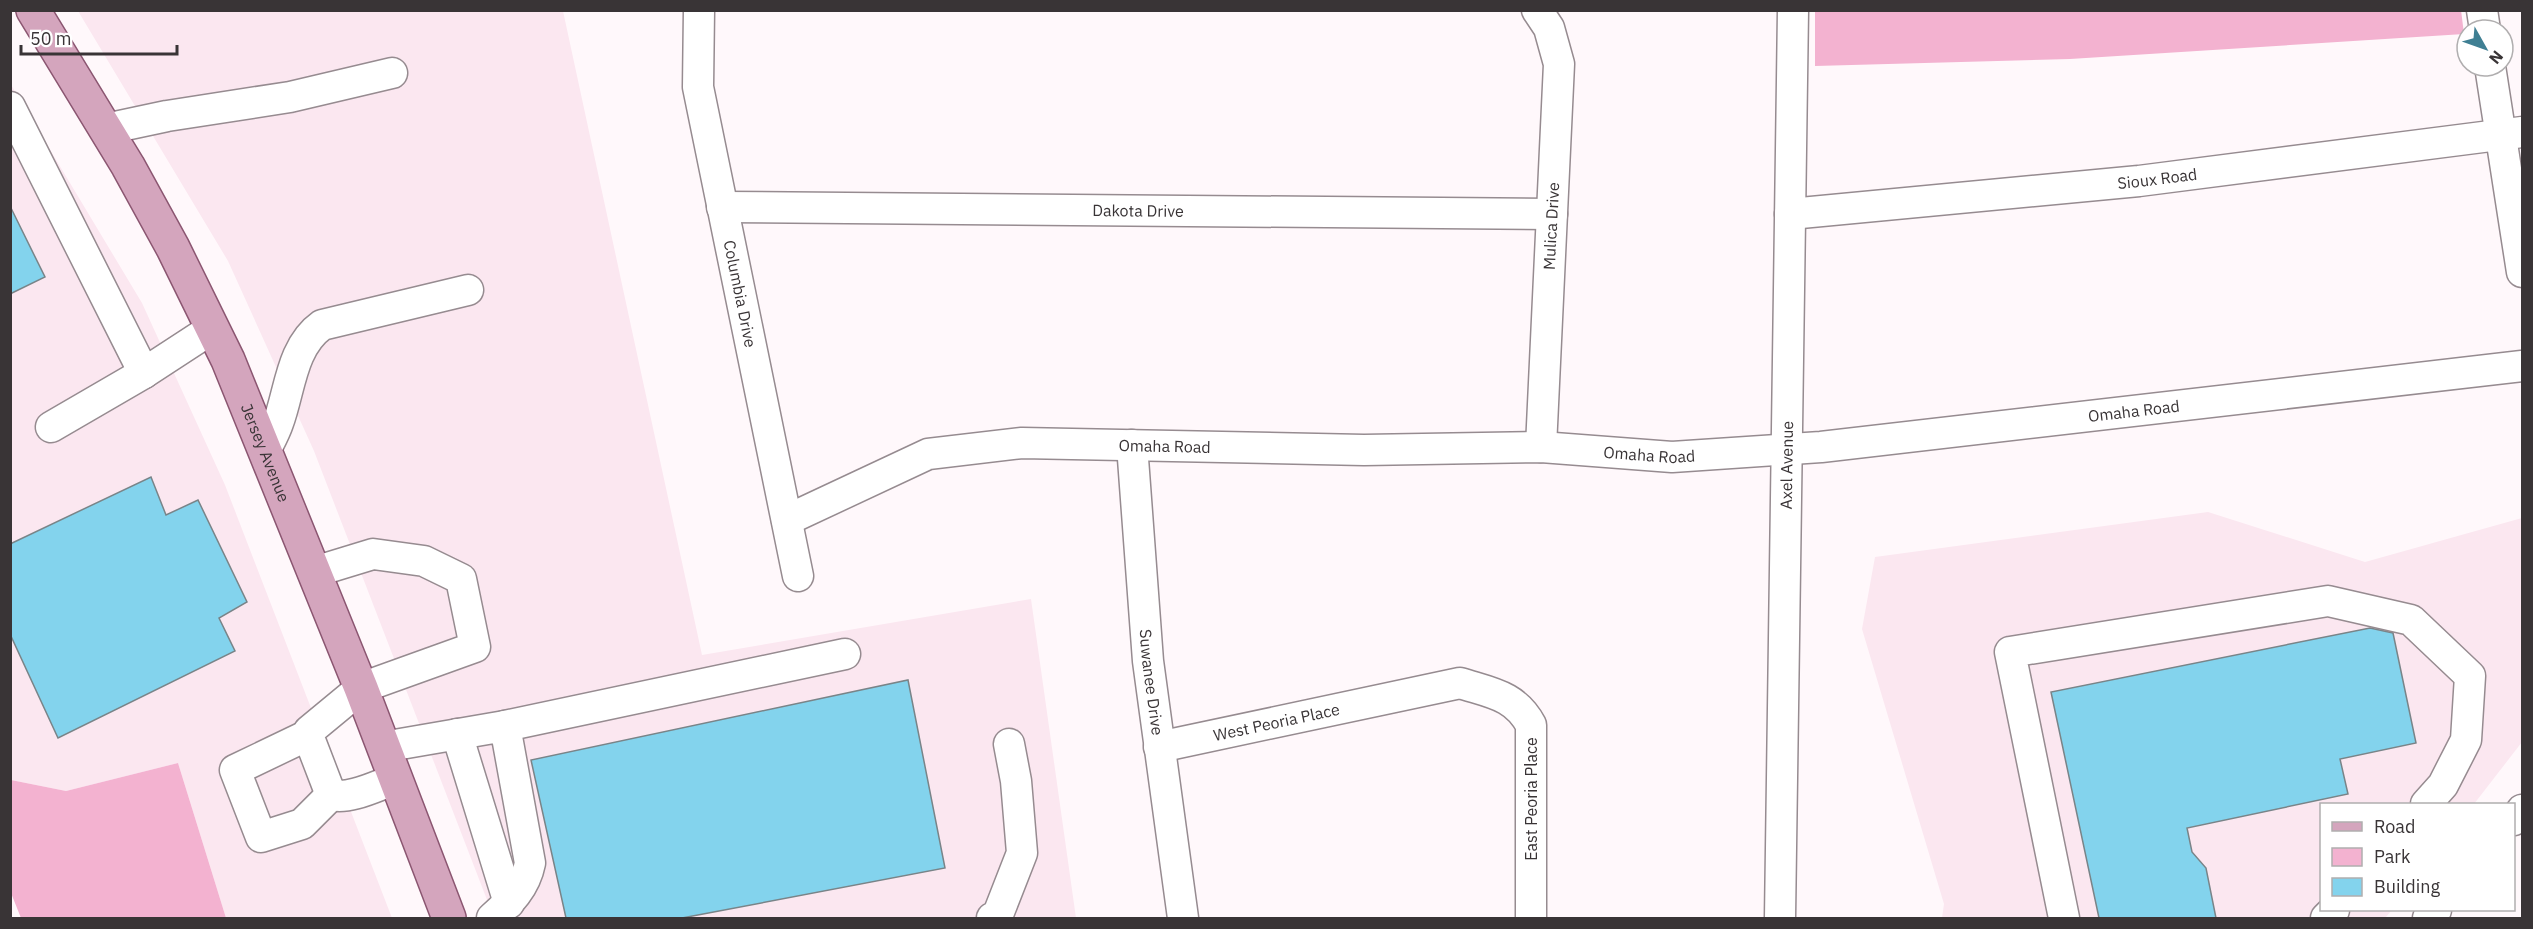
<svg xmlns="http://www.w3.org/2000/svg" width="2533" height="929" font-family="'IBM Plex Sans',sans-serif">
<rect width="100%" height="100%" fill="#fff8fb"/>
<path fill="#fbe7f0" d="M 78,11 L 563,11 L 702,655 L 1031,599 L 1076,918 L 494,918 L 314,451 L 228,261 Z
M 10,83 L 142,303 L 225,485 L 392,918 L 226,918 L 178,763 L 66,791 L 11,780 Z
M 2208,512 L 2365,562 L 2522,518 L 2522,742 L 2474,804 L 2322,804 L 2322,910 L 2392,910 L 2385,918 L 1942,918 L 1944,904 L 1862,629 L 1875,557 Z"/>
<path fill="#f3b2d0" d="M 1815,11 L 2461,10 L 2464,34 L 2070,59 L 1815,66 Z
M 178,763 L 226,918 L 21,918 L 11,893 L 11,780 L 66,791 Z"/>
<path fill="#83d3ed" stroke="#798488" stroke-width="1.5" d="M 10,206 L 45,277 L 10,294 Z
M 151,477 L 166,515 L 198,500 L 247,602 L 219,618 L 235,651 L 58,738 L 10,634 L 10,544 Z
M 2370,628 L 2393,633 L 2416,743 L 2340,759 L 2348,794 L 2187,828 L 2192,852 L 2206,868 L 2216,918 L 2099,918 L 2051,692 Z
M 908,680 L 945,868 L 682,918 L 566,918 L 531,760 Z"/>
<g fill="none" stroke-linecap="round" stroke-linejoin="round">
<defs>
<g id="minor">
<path id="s1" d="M 699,10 L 698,87 L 798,576"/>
<path d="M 1537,10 L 1549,28 L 1559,64 L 1541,447"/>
<path d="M 2482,10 L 2485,30"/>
<path d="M 2490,66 L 2522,272"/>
<path d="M 10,107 L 144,373"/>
<path d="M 106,129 L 167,116 L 290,97 L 392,73"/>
<path id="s2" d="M 722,207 L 1552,214"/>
<path id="s3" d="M 1790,214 L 2139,181 L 2522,132"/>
<path d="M 51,427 L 144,373 L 213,328"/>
<path id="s4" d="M 1132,445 L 1148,661 L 1183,918"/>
<path d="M 266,449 C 270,441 275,432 278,423 C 290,391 291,347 322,325 L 468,290"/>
<path id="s5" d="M 787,520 L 928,454 L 1022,443 L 1364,450 L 1541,447 L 1672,457 L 1821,447 L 2522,366"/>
<path d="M 314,572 L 373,554 L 424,561 L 461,579 L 475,647 L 361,688 L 309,731 L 308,735 L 331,795 C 350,800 378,785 396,779"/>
<path d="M 505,726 L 845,654"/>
<path d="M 457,734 L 509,903"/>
<path d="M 308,735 L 235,770 L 261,837 L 302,824 L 331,795"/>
<path d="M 383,747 L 505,726 L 530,863 C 525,888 510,902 492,918"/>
<path id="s6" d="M 1159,747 L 1460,683 C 1491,693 1515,695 1531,725 L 1531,918"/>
<path d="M 2514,820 L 2522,810"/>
<path d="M 992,918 L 997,917 L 1022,853 L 1016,781 L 1009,744"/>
<path id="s7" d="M 1780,918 L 1793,10"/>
<path d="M 2064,918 L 2010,652 L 2328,601 L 2411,620 L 2470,676 L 2466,740 L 2443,785 L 2426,804"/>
<path d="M 2326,918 L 2334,910"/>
<path d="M 2428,918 L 2436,910"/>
</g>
<g id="major">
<path id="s8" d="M 33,10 L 128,166 L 173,248 L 228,360 L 361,688 L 449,918"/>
</g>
</defs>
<use href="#minor" stroke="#968b90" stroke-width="33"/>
<use href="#major" stroke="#8b5671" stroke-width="36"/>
<use href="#minor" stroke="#fff" stroke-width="30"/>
<use href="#major" stroke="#d4a5bd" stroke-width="33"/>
</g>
<g text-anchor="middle" stroke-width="6" stroke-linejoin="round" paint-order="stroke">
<g font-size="16" fill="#393436" stroke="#fff">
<text dy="6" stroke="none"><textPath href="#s3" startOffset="369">Sioux Road</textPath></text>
<text dy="6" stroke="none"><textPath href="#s2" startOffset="416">Dakota Drive</textPath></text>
<text transform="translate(1551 226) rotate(-87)" y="6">Mulica Drive</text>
<text dy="6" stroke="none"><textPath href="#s1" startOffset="288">Columbia Drive</textPath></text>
<text dy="6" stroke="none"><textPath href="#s5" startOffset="1365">Omaha Road</textPath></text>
<text dy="6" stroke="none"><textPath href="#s5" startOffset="393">Omaha Road</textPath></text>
<text dy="6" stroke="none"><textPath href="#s8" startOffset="501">Jersey Avenue</textPath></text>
<text dy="6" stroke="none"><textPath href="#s5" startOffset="878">Omaha Road</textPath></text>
<text dy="6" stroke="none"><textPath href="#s7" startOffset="453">Axel Avenue</textPath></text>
<text dy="6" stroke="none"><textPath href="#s4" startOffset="238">Suwanee Drive</textPath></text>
<text dy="6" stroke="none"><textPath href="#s6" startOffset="120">West Peoria Place</textPath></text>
<text transform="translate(1531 799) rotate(-90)" y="6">East Peoria Place</text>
</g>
</g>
<rect width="2533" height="929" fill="none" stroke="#393436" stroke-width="24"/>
<rect x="2320" y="803" width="195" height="108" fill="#ffffff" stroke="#b0aeaf" stroke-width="1.5"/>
<rect x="2332" y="822" width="30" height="9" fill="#d4a5bd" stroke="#b0aeaf" stroke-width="1.5"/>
<text x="2374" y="833" font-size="18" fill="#393436">Road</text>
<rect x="2332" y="848" width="30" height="18" fill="#f3b2d0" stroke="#b0aeaf" stroke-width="1.5"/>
<text x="2374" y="863" font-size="18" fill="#393436">Park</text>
<rect x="2332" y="878" width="30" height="18" fill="#83d3ed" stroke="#b0aeaf" stroke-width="1.5"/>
<text x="2374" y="893" font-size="18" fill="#393436">Building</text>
<g transform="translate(2485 48) rotate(130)"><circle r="28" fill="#ffffff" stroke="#b0aeaf" stroke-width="1.5"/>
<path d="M0-4.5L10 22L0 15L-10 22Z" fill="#3f7f93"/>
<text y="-9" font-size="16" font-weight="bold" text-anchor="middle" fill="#393436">N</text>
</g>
<path d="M21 45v9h156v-9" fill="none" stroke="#393436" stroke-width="3"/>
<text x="30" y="45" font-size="18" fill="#393436" stroke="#ffffff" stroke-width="4.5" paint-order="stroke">50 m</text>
</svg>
